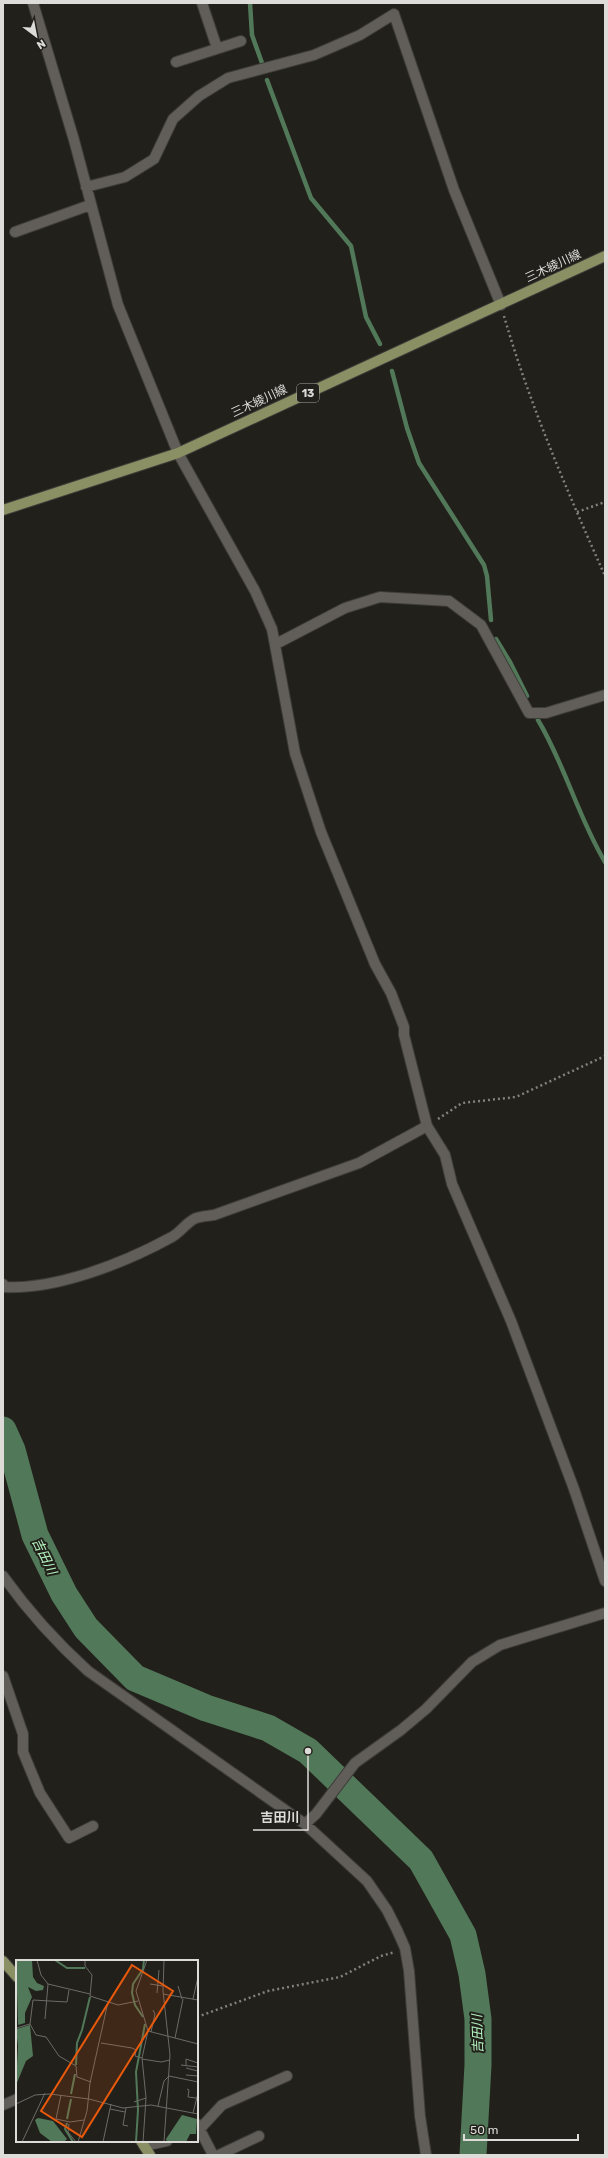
<svg xmlns="http://www.w3.org/2000/svg" width="608" height="2158" font-family="Rubik,'Noto Sans JP',sans-serif">
<rect width="100%" height="100%" fill="#22201b"/>
<g fill="none" stroke-linecap="round" stroke-linejoin="round">
<path stroke="#517858" stroke-width="4.5" d="M 250,3 L 252,35 L 262,63
M 267,80 L 311,198 L 351,246 L 366,317 L 380,344
M 392,371 L 407,428 L 419,463 L 484,565 L 487,576 L 491,620
M 496,639 L 510,662 L 527,696
M 538,720 C 565,765 578,817 605,862"/>
<path stroke="#517858" stroke-width="27" d="M 3,1430 L 12,1450 L 35,1535 L 64,1594 L 86,1628 L 135,1678 L 206,1708 L 268,1728 L 308,1751 L 421,1860 L 463,1935 L 472,1974 L 478,2019 L 478,2065 L 473,2155"/>
<defs>
<path id="street" d="M 33,3 L 74,140 L 118,305 L 178,453 L 255,591 L 272,629 L 295,753 L 321,832 L 375,964 L 391,993 L 404,1027 L 404,1035 L 427,1126 L 445,1155 L 452,1184 L 511,1321 L 574,1489 L 605,1581
M 202,3 L 217,48
M 176,62 L 241,41
M 86,187 L 125,177 L 154,159 L 173,119 L 199,96 L 228,78 L 314,55 L 360,35 L 394,14 L 454,190 L 501,305
M 15,232 L 90,205
M 276,644 L 345,608 L 380,597 L 449,601 L 481,625 L 529,713 L 546,713 L 605,695
M 3,1284 L 4,1287 C 56,1290 124,1263 170,1238 C 179,1234 185,1224 194,1219 C 199,1216 208,1216 214,1215 L 359,1163 L 427,1126
M 3,1576 C 28,1611 56,1642 88,1671 L 305,1824 L 367,1881 L 387,1910 L 397,1930 L 405,1948 L 409,1971 L 420,2116 L 426,2155
M 3,1676 L 23,1734 L 23,1752 L 40,1793 L 69,1838 L 93,1826
M 305,1824 L 316,1814 L 355,1763 L 401,1730 L 426,1709 L 472,1662 L 500,1645 L 605,1613
M 3,2105 L 17,2099
M 197,2124 L 213,2155
M 197,2132 L 222,2105 L 287,2076
M 144,2146 L 167,2141
M 219,2155 L 259,2136"/>
<path id="primary" d="M 3,510 L 178,453 L 605,256
M 3,1961 L 17,1977
M 141,2141 L 150,2155"/>
</defs>
<use href="#street" stroke="#3e3c39" stroke-width="12"/>
<use href="#primary" stroke="#3e3c39" stroke-width="12"/>
<path stroke="#83817d" stroke-width="2.5" stroke-dasharray="2 3" stroke-linecap="butt" d="M 504,316 C 529,403 568,493 605,576
M 577,512 L 605,502
M 438,1119 L 462,1103 L 516,1097 L 605,1056
M 197,2017 L 268,1991 L 340,1977 L 381,1956 L 395,1952"/>
<use href="#street" stroke="#615e59" stroke-width="10"/>
<use href="#primary" stroke="#8a9064" stroke-width="10"/>
</g>
<g text-anchor="middle" stroke-width="4" stroke-linejoin="round" paint-order="stroke">
<rect fill="#22201b" stroke="#a6a4a0" stroke-width="1" x="297" y="384" width="22" height="18" rx="3"/>
<g font-size="11" font-weight="bold" fill="#dedcd9">
<text x="308" y="397">13</text>
</g>
<g font-size="12" fill="#dedcd9" stroke="#22201b">
<text transform="translate(553 266) rotate(-25)" y="4">三木綾川線</text>
<text transform="translate(259 401) rotate(-25)" y="4">三木綾川線</text>
</g>
<g font-size="13" font-style="italic" fill="#b3f4bf" stroke="#22201b">
<text transform="translate(45 1556) rotate(64)" y="5">吉田川</text>
<text transform="translate(477 2034) rotate(-92)" y="5">吉田川</text>
</g>
</g>
<g transform="translate(16 1960)">
<rect width="182" height="182" fill="#22201b"/>
<path d="M 0,0 L 16,0 L 17,17 L 21,23 L 28,26 L 27,30 L 20,31 L 12,27 L 16,37 L 9,53 L 9,63 L 2,65 ZM 14,65 L 17,96 L 10,101 L 0,125 L 2,86 L 0,69 ZM 166,155 L 181,159 L 180,174 L 174,174 L 170,182 L 151,182 L 150,179 ZM 22,158 L 37,161 L 51,179 L 48,182 L 36,182 L 24,173 L 19,160 Z" fill="#517858"/>
<path fill="none" stroke="#517858" stroke-width="2" d="M 39,0 L 51,8 L 69,8M 127,57 L 119,45 L 116,33 L 117,24 L 127,9 L 128,0M 60,105 L 61,83 L 66,70 L 74,37M 55,134 L 59,114M 51,159 L 55,139M 51,163 L 49,169 L 57,182M 120,182 L 122,150 L 120,112 L 129,64"/>
<path fill="none" stroke="#6d6b67" stroke-width="1" d="M 21,0 L 25,15 L 32,24 L 29,59M 69,0 L 69,6 L 76,15 L 74,36 L 102,45 L 122,41M 32,24 L 74,34M 134,24 L 147,26M 162,26 L 166,39M 53,30 L 51,42 L 17,40 L 14,64 L 20,75 L 30,77 L 43,96 L 60,106 L 61,117 L 75,122M 141,33 L 143,10M 147,34 L 182,40M 177,39 L 182,17M 0,68 L 14,64M 132,71 L 182,84M 135,72 L 139,54 L 137,50M 159,78 L 167,39M 85,83 L 116,88 L 120,90 L 119,96 L 126,98M 126,99 L 145,102 L 154,100M 165,105 L 182,107M 170,105 L 170,99 L 182,103M 170,108 L 182,111M 170,115 L 182,116M 171,129 L 173,130 L 172,137 L 180,138M 45,135 L 40,159 L 54,162 L 68,160M 118,142 L 130,138M 0,144 L 19,135 L 34,134 L 73,139 L 107,148 L 135,145 L 182,154M 142,146 L 148,121 L 153,116 L 182,122M 110,148 L 107,165 L 112,166M 94,149 L 109,152M 177,153 L 182,133M 53,164 L 52,172 L 60,182M 6,182 L 29,133M 62,182 L 71,151 L 74,123 L 92,42M 87,182 L 95,144M 127,182 L 130,138 L 126,98 L 132,71 L 120,31 L 131,0M 148,182 L 154,95 L 147,31 L 148,0"/>
<path fill="#e8590c" fill-opacity="0.15" stroke="#e8590c" stroke-width="2" d="M 116,5 L 157,31 L 66,177 L 25,151 Z"/>
<rect width="182" height="182" fill="none" stroke="#dedcd9" stroke-width="2"/>
</g>
<path fill="none" stroke="#dedcd9" stroke-width="1.5" d="M308 1751L308 1830H253"/>
<circle fill="#dedcd9" stroke="#22201b" stroke-width="1.5" cx="308" cy="1751" r="4"/>
<g font-size="13" text-anchor="middle" font-weight="bold" fill="#dedcd9" stroke="#22201b" stroke-width="4" stroke-linejoin="round" paint-order="stroke">
<text x="280" y="1822">吉田川</text>
</g>
<rect width="608" height="2158" fill="none" stroke="#dedcd9" stroke-width="8"/>
<g transform="translate(36 36) rotate(148)" stroke="#22201b" stroke-width="3" paint-order="stroke">
<path d="M0-3L7 15L0 10L-7 15Z" fill="#dedcd9"/>
<text y="-6" font-size="11" font-weight="bold" text-anchor="middle" fill="#dedcd9">N</text>
</g>
<path d="M464 2134v6h114v-6" fill="none" stroke="#dedcd9" stroke-width="2"/>
<text x="470" y="2134" font-size="12" fill="#dedcd9" stroke="#22201b" stroke-width="3" paint-order="stroke">50 m</text>
</svg>
